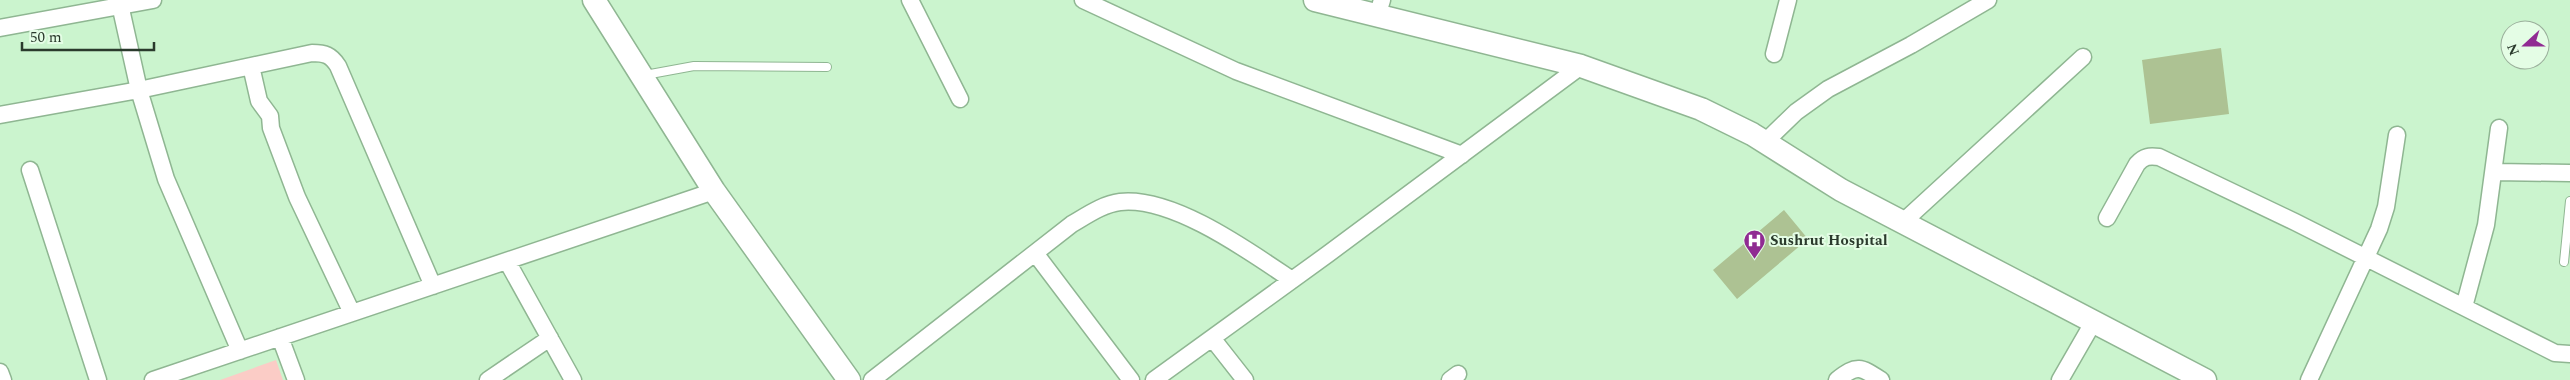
<svg xmlns="http://www.w3.org/2000/svg" width="2570" height="380" font-family="Spectral,serif">
<rect width="100%" height="100%" fill="#cbf4ce"/>
<path fill="#fbccc6" d="M 276,360 L 283,380 L 220,380 Z"/>
<path fill="#adc293" d="M 2221,48 L 2229,114 L 2150,124 L 2142,60 Z
M 1784,210 L 1808,239 L 1737,299 L 1713,270 Z"/>
<g fill="none" stroke-linecap="round" stroke-linejoin="round">
<defs>
<path id="lane" d="M 645,75 L 694,66 L 827,67
M 2564,262 L 2570,201"/>
<path id="street" d="M 119,0 L 139,90 L 166,179 L 240,351
M 910,0 L 960,99
M 1083,0 L 1236,71 L 1462,155
M 1377,16 L 1382,0
M 0,28 L 153,0
M 1774,54 L 1788,0
M 251,66 L 259,101 L 270,116 L 271,128 L 297,197 L 352,313
M 0,115 L 139,90 L 312,53 C 325,53 331,55 338,66 L 433,286
M 1765,142 L 1796,112 L 1828,89 L 1911,45 L 1988,0
M 30,170 L 98,380
M 2495,172 L 2570,173
M 2107,218 L 2137,164 C 2144,156 2149,156 2159,157 L 2295,222 L 2555,353 L 2570,354
M 1903,222 L 2083,57
M 1035,253 L 1131,380
M 507,261 L 573,380
M 2464,307 L 2486,225 L 2499,128
M 280,337 L 296,380
M 1212,338 L 1245,380
M 0,372 L 3,380
M 153,380 L 714,191
M 488,380 L 550,338
M 872,380 L 1072,224 C 1086,216 1103,204 1120,202 C 1173,196 1250,252 1292,280
M 1154,380 L 1328,254 L 1581,66
M 1450,380 L 1458,374
M 1837,380 C 1857,364 1861,367 1881,380
M 2060,380 L 2094,321
M 2309,380 L 2379,229 L 2386,207 L 2397,135"/>
<path id="secondary" d="M 594,0 L 714,191 L 849,380
M 1315,0 L 1581,66 L 1701,109 L 1752,134 L 1841,190 L 2205,380"/>
</defs>
<use href="#lane" stroke="#8fb692" stroke-width="10"/>
<use href="#street" stroke="#8fb692" stroke-width="19"/>
<use href="#secondary" stroke="#8fb692" stroke-width="25"/>
<use href="#lane" stroke="#fff" stroke-width="8"/>
<use href="#street" stroke="#fff" stroke-width="16"/>
<use href="#secondary" stroke="#fff" stroke-width="22"/>
</g>
<defs>
<symbol id="hospital-pin" viewBox="-11 -11 22 30"><path d="M0 17L-7.5 6A9.5 9.5 0 1 1 7.5 6Z" fill="#902b92" stroke="#e4fde5"/><path d="M-5-5h3v3.5h4V-5h3V5h-3V1.5h-4V5h-3Z" fill="#fff"/></symbol>
</defs>
<g fill-rule="evenodd">
<use href="#hospital-pin" x="1742" y="228" width="25" height="34"/>
</g>
<g text-anchor="middle" stroke-width="4" stroke-linejoin="round" paint-order="stroke">
<g font-size="15" font-weight="bold" fill="#2a3a2c" stroke="#e4fde5" text-anchor="start">
<text x="1770" y="245">Sushrut Hospital</text>
</g>
</g>
<g transform="translate(2525 45) rotate(249)"><circle r="24" fill="#e4fde5" stroke="#9aaf9b"/>
<path d="M0-4L9 19L0 12L-9 19Z" fill="#902b92"/>
<text y="-8" font-size="14" font-weight="bold" text-anchor="middle" fill="#2a3a2c">N</text>
</g>
<path d="M22 42v8h132v-8" fill="none" stroke="#2a3a2c" stroke-width="2.5"/>
<text x="30" y="42" font-size="15" fill="#2a3a2c" stroke="#e4fde5" stroke-width="4" paint-order="stroke">50 m</text>
</svg>
